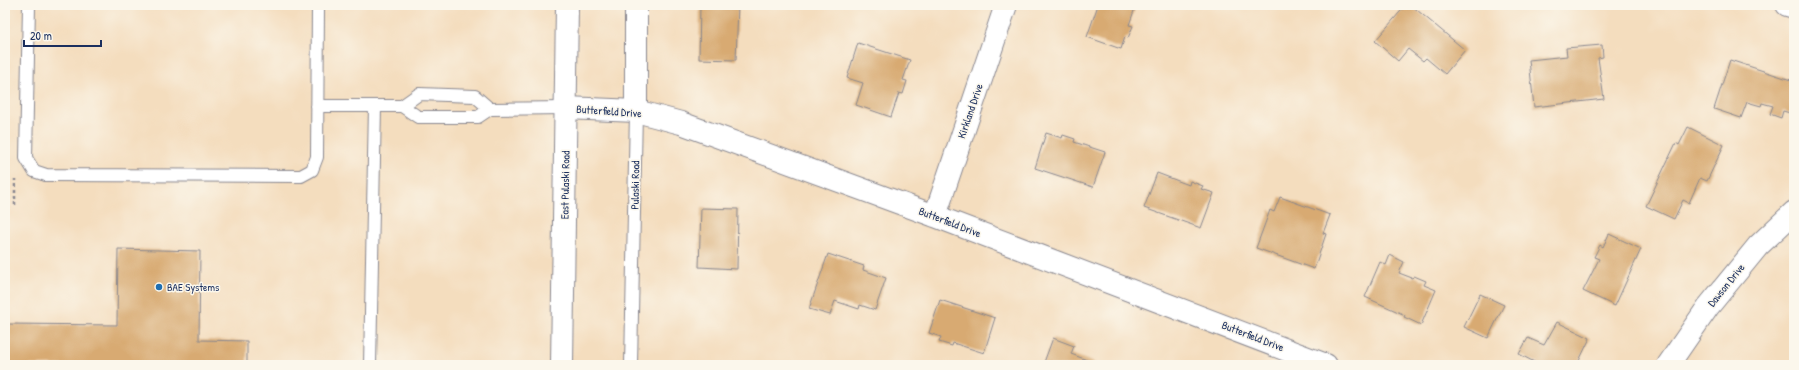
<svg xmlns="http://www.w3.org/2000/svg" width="1799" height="370" font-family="'Patrick Hand',sans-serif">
<rect width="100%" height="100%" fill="#fbf7ec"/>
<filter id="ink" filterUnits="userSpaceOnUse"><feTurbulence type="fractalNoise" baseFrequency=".025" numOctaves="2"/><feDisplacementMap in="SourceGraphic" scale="8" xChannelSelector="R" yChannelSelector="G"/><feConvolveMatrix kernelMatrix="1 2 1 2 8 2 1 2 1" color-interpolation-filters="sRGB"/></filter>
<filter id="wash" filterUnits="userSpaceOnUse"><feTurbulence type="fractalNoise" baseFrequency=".012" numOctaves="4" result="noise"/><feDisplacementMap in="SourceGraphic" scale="16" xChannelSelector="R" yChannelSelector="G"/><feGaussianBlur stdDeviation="0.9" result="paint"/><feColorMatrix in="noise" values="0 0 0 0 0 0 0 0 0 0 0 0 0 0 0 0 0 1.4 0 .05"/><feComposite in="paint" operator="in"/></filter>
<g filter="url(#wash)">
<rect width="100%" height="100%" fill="#f4ddbe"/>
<g id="blocks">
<path fill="#d8aa72" d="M 700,5 L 738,5 L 736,60 L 699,59 Z
M 1098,5 L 1136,5 L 1129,25 L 1133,26 L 1128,38 L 1125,37 L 1121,49 L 1087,37 Z
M 1406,5 L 1411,5 L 1465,50 L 1445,74 L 1426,58 L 1423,61 L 1408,49 L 1398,61 L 1375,41 Z
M 858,43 L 910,60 L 903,80 L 907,81 L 903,94 L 899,93 L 891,117 L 856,105 L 863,83 L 847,78 Z
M 1602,45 L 1603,57 L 1598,58 L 1604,99 L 1534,107 L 1529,60 L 1567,56 L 1566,48 Z
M 1730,60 L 1794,81 L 1794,101 L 1790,113 L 1783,111 L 1781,118 L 1770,114 L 1773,106 L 1762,103 L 1761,106 L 1747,102 L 1741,118 L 1714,109 Z
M 1688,127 L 1724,145 L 1707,181 L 1700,178 L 1689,203 L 1683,200 L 1674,219 L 1646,206 L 1676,143 L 1679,145 Z
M 1046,133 L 1062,138 L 1063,135 L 1075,139 L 1074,142 L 1105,152 L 1093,187 L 1035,168 Z
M 1157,173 L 1189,185 L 1190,181 L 1203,186 L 1201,189 L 1214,193 L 1201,228 L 1144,208 Z
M 1280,197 L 1330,215 L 1323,233 L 1326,234 L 1314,269 L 1256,248 L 1270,210 L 1274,212 Z
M 701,208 L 738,209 L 737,269 L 699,267 Z
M 1609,234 L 1641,249 L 1615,306 L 1583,291 L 1599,259 L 1594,257 L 1600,245 L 1603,247 Z
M 118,249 L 200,251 L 199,340 L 247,341 L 247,365 L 5,365 L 5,324 L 117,325 Z
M 828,254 L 864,266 L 863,270 L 886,278 L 875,310 L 860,305 L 859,309 L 835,301 L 830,315 L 809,309 Z
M 1390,255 L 1404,262 L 1399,273 L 1412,278 L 1414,276 L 1426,281 L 1424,285 L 1436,290 L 1421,325 L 1404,317 L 1405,315 L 1365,297 L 1380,262 L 1386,265 Z
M 1480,294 L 1504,305 L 1488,338 L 1464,327 Z
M 940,300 L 995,318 L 984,353 L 953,343 L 952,346 L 939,342 L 941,337 L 929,333 Z
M 1557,322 L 1590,338 L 1577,365 L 1538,365 L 1538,364 L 1519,354 L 1528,338 L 1544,345 Z
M 1053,338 L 1074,346 L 1071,354 L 1095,363 L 1094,365 L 1043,365 Z"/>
</g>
</g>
<g filter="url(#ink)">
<use href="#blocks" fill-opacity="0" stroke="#88868e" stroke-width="1"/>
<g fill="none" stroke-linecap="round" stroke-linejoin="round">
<defs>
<path id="lane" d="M 29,5 L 26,158 L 34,171 L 46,175 L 301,176 L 312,170 L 317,157 L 318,5
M 317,106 L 375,106
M 402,106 L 419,94 L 475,96 L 490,109
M 370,365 L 375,106 L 402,106 L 418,117 L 478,117 L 490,109 L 566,108
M 631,365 L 636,111"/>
<path id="street" d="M 1787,5 L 1794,7
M 566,108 L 636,111 L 681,123 L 935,216 L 1326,365
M 636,111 L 636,5
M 935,216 L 1006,5
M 1668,365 L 1708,307 L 1758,246 L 1794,212"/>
<path id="secondary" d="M 562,365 L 567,5"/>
</defs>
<use href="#lane" stroke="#88868e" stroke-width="14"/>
<use href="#street" stroke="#88868e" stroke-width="24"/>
<use href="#secondary" stroke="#88868e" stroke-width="24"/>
<path stroke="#88868e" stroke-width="2.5" stroke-dasharray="3 3" stroke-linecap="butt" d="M 15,205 L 15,179"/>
<use href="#lane" stroke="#fff" stroke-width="12"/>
<use href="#street" stroke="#fff" stroke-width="22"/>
<use href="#secondary" stroke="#fff" stroke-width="22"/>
</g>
</g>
<circle fill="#1f6fb2" stroke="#fbf7ec" stroke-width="1.5" cx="159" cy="287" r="4"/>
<g text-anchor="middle" stroke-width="3" stroke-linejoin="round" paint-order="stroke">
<g font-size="11" fill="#1b2f5e" stroke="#fbf7ec">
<text transform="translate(609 111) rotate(4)" y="4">Butterfield Drive</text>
<text transform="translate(970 111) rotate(-71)" y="4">Kirkland Drive</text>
<text transform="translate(565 185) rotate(-89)" y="4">East Pulaski Road</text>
<text transform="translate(635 185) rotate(-89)" y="4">Pulaski Road</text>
<text transform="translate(950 222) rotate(21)" y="4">Butterfield Drive</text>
<text transform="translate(1726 285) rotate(-51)" y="4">Dawson Drive</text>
<text transform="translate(1253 336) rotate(21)" y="4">Butterfield Drive</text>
</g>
<g font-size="11" fill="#1b2f5e" stroke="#fbf7ec" text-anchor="start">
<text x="167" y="291">BAE Systems</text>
</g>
</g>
<rect width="1799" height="370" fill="none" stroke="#fbf7ec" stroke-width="20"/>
<path d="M24 40v6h77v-6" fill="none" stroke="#1b2f5e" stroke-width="2"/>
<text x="30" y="40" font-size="12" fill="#1b2f5e" stroke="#fbf7ec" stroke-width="3" paint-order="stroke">20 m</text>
</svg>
